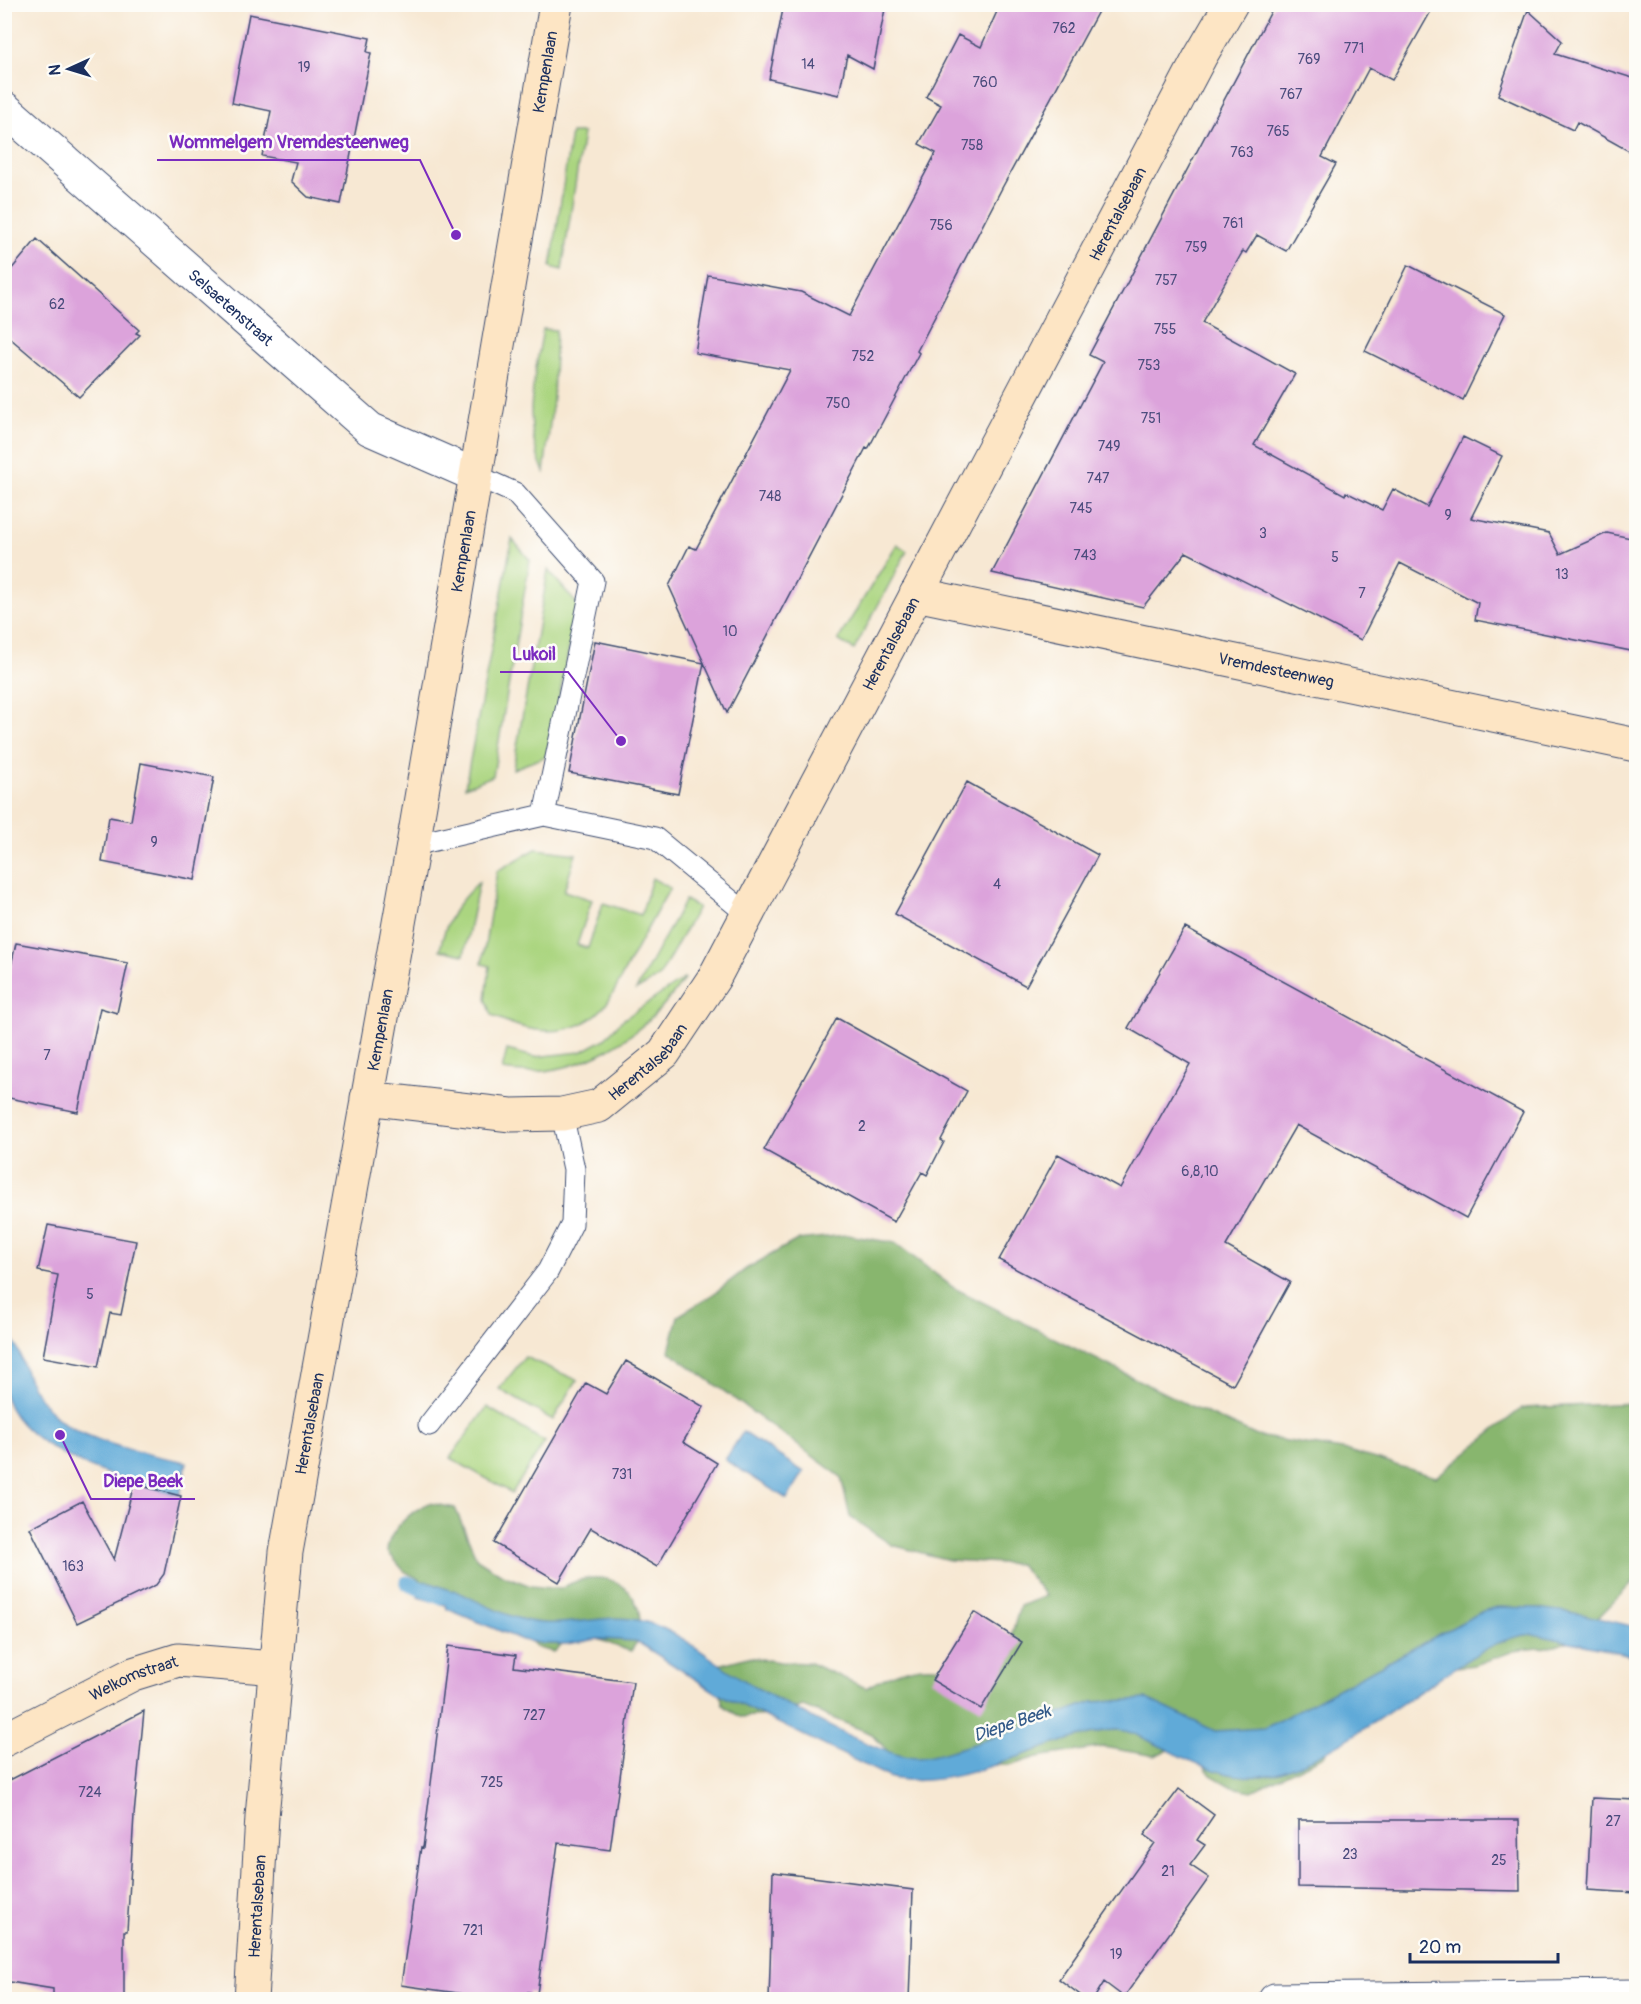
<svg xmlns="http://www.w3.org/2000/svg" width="1641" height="2004" font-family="Pangolin,sans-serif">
<rect width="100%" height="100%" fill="#fdfcf7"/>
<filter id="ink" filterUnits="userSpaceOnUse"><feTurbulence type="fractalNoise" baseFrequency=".0167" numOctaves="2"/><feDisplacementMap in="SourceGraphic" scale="12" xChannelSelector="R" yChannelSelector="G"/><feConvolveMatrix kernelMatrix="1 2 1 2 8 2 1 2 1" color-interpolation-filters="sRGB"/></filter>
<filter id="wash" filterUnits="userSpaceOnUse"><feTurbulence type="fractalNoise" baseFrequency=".008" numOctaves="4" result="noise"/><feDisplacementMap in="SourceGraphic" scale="24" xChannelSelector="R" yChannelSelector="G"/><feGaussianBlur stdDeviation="1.35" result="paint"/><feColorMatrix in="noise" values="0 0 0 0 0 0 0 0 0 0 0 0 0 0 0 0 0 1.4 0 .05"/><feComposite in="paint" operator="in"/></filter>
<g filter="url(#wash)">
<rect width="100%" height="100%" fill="#f7e8d3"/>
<path fill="#abd580" stroke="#63826f" stroke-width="1.5" d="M 571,133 L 583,133 L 562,270 L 551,267 Z
M 543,329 L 556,330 L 553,399 L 544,472 C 521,422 534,381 543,329 Z
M 512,539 L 530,560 L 493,776 L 465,787 Z
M 897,544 L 907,551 L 854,650 L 838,640 Z
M 548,570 L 578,605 L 547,756 L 513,769 Z
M 536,849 L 576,854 L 564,891 L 592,900 L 577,945 L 588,948 L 603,903 L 641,915 L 652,878 L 670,888 C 656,912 643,937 630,961 C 621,976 614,997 602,1009 C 572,1040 528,1034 492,1015 L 486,999 L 490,966 L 482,964 L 497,871 Z
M 479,882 L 464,955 L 440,950 C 445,921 458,901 479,882 Z
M 685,900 L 698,907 L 659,977 L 636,990 Z
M 685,978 C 645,1036 577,1082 502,1070 L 507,1050 L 534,1057 L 581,1052 L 605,1039 L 621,1021 Z
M 525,1357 L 577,1380 L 553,1420 L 499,1389 Z
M 487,1407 L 545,1442 L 512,1493 L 450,1458 Z"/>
<path fill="#88b66e" stroke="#527266" stroke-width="1.5" d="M 847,1235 L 895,1243 L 954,1288 L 1180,1401 L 1257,1436 L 1348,1451 L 1436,1477 L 1522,1408 L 1636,1403 L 1636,1579 L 1579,1637 L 1556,1646 L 1514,1651 L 1475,1665 L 1438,1669 L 1335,1735 L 1324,1756 L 1252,1791 L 1232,1787 L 1211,1775 L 1193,1751 L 1176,1745 L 1155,1756 L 1103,1747 L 1037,1757 L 1012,1765 L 901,1766 L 872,1734 L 803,1706 L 772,1715 L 740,1717 L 723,1705 L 714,1666 L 748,1657 L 780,1662 L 810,1663 L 866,1688 C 893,1671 928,1659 957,1673 L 1008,1647 L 1020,1606 L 1046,1596 L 1019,1564 L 949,1560 L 892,1545 L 850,1517 L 841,1477 L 669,1351 L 678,1316 L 708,1298 L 746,1269 L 797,1240 Z
M 429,1503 L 455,1508 L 477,1559 L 502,1575 L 531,1586 L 561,1589 C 587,1571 626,1573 638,1608 C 641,1616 639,1627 641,1636 L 631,1651 C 613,1647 586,1630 569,1638 C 564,1640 559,1648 554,1652 L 538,1648 L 526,1637 L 404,1571 L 387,1551 C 388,1531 411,1511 429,1503 Z"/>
<path fill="#60aad8" stroke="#3e6c9b" stroke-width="1.5" d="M 4,1331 C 20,1343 21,1363 29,1380 C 37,1396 55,1420 72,1428 C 106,1446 149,1455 187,1462 L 180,1495 C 128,1483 26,1454 6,1399 C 0,1384 5,1349 4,1331 Z
M 743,1432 L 804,1472 L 787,1499 L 725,1460 Z
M 426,1581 L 452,1591 L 454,1590 C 482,1603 512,1621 543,1623 C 579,1626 609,1612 646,1622 C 684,1633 714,1663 747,1682 C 781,1702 881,1757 916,1758 C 932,1758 948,1751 964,1747 C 1007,1734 1050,1717 1092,1702 L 1147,1699 L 1215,1731 L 1265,1728 L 1483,1611 L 1498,1607 L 1537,1608 L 1581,1614 L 1636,1627 L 1636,1656 L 1533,1634 C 1497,1637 1469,1659 1440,1678 C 1390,1710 1339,1751 1283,1771 C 1239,1787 1198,1765 1158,1745 C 1145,1739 1131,1730 1116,1730 C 1101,1730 1086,1735 1071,1739 C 1015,1755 950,1790 891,1778 L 717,1693 L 636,1641 L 598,1639 L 566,1644 L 544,1644 L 522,1640 L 447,1609 L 446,1605 L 418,1597 Z"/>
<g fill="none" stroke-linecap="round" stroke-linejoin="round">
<path stroke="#60aad8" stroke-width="15" d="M 407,1583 L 440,1597"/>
</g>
<g id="blocks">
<path fill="#dca3db" d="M 784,4 L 886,4 L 873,69 L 847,55 L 839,95 L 769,79 Z
M 995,4 L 1102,4 L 1002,188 L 917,351 L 919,353 L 893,402 L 868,449 L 866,448 L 727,713 L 669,586 L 689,546 L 696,549 L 790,370 L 695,353 L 708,275 L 801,292 L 849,316 L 936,153 L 919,144 L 941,105 L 926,97 L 958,35 L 981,47 L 999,7 Z
M 1275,4 L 1435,4 L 1392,80 L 1369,68 L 1322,157 L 1336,164 L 1286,251 L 1257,235 L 1246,253 L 1243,251 L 1202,323 L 1295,374 L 1254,445 L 1345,495 L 1346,492 L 1382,510 L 1393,489 L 1427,507 L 1463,437 L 1502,456 L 1471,518 L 1549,533 L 1560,554 L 1607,533 L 1636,539 L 1636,652 L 1475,620 L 1478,603 L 1400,563 L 1361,640 L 1186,552 L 1143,607 L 992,573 L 1103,362 L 1089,355 Z
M 1528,10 L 1562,41 L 1555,54 L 1636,79 L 1636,155 L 1577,122 L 1573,130 L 1498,95 Z
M 249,14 L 370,38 L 367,52 L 371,53 L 341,204 L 308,197 L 291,181 L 296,162 L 262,156 L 271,111 L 232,103 Z
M 37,239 L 139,330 L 136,333 L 140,335 L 79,397 L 4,333 L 4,278 Z
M 1408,265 L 1505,314 L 1463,400 L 1365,351 Z
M 595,641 L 704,663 L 678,794 L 569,773 Z
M 141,763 L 214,777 L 195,880 L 102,862 L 109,817 L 131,821 Z
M 967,782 L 1098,855 L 1026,986 L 895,914 Z
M 1185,928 L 1523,1112 L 1466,1218 L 1296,1125 L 1226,1246 L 1290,1282 L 1233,1385 L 999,1260 L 1058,1154 L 1120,1188 L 1190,1064 L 1128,1028 Z
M 16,943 L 128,963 L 117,1013 L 100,1008 L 78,1112 L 4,1097 L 4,974 L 9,975 Z
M 837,1018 L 967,1091 L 941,1140 L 944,1142 L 927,1175 L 922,1172 L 894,1222 L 764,1150 Z
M 48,1225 L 136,1241 L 121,1315 L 110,1313 L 98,1367 L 43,1357 L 58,1275 L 38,1271 Z
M 626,1361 L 704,1407 L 683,1442 L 717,1463 L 657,1567 L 591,1528 L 559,1582 L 494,1543 L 586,1383 L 606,1394 Z
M 134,1484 L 181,1496 L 164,1574 L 156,1585 L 77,1623 L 30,1528 L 82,1501 L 114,1560 Z
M 974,1612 L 1022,1642 L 981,1709 L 932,1680 Z
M 448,1646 L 516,1655 L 514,1667 L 633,1682 L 610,1850 L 558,1843 L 537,1994 L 528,1992 L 528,2000 L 507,2000 L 401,1985 L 421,1847 L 423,1848 Z
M 144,1711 L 134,1815 L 127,1931 L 124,1931 L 124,2000 L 53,2000 L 53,1989 L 4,1981 L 4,1783 Z
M 1179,1789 L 1214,1815 L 1197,1840 L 1205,1845 L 1190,1865 L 1209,1878 L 1124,1997 L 1104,1982 L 1093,2000 L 1087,2000 L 1059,1979 L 1155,1843 L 1144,1835 Z
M 1592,1798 L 1636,1800 L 1636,1893 L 1587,1890 Z
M 1298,1820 L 1519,1820 L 1520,1891 L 1298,1887 Z
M 773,1872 L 913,1890 L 909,2000 L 769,2000 Z"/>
</g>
</g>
<g filter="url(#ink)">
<use href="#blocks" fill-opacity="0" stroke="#3c4b70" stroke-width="1.5"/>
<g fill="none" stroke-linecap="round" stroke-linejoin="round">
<defs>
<path id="lane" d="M 544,815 L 655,838 L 747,914
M 413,845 L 544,815 L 593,581 L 515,493 L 477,476
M 429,1425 L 548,1271 L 572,1224 L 574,1169 L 562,1114"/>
<g id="street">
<path id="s1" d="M 4,108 L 370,429 L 477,476"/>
<path d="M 1275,2000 L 1636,1996"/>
</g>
<g id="secondary">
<path id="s2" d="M 916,594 L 1636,745"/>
<path id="s3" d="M 367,1098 L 511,1115 L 562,1114 L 599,1106 L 664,1053 L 714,978 L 1200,57 L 1231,4"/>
<path id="s4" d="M 4,1740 L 133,1674 L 178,1660 L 275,1668"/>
<path id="s5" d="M 251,2000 L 262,1817 L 286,1552 L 413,845 L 556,4"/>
</g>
</defs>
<use href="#lane" stroke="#3c4b70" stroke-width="23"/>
<use href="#street" stroke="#3c4b70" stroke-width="35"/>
<use href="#secondary" stroke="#3c4b70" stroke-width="35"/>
<use href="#lane" stroke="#fff" stroke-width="21"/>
<use href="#street" stroke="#fff" stroke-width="33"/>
<use href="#secondary" stroke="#fde5c4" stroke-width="33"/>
</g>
</g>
<g text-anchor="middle" stroke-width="5" stroke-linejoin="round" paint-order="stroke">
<g font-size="14" fill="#4b4c7d">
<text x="1064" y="33">762</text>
<text x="1354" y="53">771</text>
<text x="1309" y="64">769</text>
<text x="808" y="69">14</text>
<text x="304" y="72">19</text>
<text x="985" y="87">760</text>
<text x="1291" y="99">767</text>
<text x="1278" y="136">765</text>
<text x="972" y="150">758</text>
<text x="1242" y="157">763</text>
<text x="1233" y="228">761</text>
<text x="941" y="230">756</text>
<text x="1196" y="252">759</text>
<text x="1166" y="285">757</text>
<text x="57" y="309">62</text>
<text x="1165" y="334">755</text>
<text x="863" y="361">752</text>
<text x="1149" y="370">753</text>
<text x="838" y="408">750</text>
<text x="1151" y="423">751</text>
<text x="1109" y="451">749</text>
<text x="1098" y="483">747</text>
<text x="770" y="501">748</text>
<text x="1081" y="513">745</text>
<text x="1448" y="520">9</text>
<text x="1263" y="538">3</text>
<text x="1085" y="560">743</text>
<text x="1335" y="562">5</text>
<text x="1562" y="579">13</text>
<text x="1362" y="598">7</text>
<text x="730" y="636">10</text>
<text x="154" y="847">9</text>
<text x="997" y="889">4</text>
<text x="47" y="1060">7</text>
<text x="862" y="1131">2</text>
<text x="1200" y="1176">6,8,10</text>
<text x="90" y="1299">5</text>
<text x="622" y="1479">731</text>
<text x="73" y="1571">163</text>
<text x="534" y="1720">727</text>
<text x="492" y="1787">725</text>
<text x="90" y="1797">724</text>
<text x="1613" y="1826">27</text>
<text x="1350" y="1859">23</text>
<text x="1499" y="1865">25</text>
<text x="1168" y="1876">21</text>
<text x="473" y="1935">721</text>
<text x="1116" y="1959">19</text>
</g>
<g font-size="16" fill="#1b2f5e" stroke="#fdfcf7">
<text dy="6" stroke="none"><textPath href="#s5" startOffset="1952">Kempenlaan</textPath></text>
<text dy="6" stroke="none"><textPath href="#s3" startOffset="1272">Herentalsebaan</textPath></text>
<text dy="6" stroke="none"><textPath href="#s1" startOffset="302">Selsaetenstraat</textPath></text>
<text dy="6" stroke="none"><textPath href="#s5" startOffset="1466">Kempenlaan</textPath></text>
<text dy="6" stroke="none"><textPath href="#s3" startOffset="786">Herentalsebaan</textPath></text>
<text dy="6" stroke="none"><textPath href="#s2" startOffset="368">Vremdesteenweg</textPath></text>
<text dy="6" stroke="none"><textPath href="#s5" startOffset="980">Kempenlaan</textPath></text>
<text dy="6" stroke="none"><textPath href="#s3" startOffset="300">Herentalsebaan</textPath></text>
<text dy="6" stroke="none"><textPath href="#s5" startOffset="580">Herentalsebaan</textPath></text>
<text dy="6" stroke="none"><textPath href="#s4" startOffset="144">Welkomstraat</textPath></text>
<text dy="6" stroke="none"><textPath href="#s5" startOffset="94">Herentalsebaan</textPath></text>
</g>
<g font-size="18" font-style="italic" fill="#335a89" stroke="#fdfcf7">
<text transform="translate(1012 1723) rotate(-19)" y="6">Diepe Beek</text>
</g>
</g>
<path fill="none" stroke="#7b2cbf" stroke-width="2" d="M456 235L420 160H157M621 741L568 672H500M60 1435L91 1499H195"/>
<g fill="#7b2cbf" stroke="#fdfcf7" stroke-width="2">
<circle cx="456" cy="235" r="6"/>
<circle cx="621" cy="741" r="6"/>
<circle cx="60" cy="1435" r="6"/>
</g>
<g font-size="18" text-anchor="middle" font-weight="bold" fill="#7b2cbf" stroke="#fdfcf7" stroke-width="5" stroke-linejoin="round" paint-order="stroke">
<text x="289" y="148">Wommelgem Vremdesteenweg</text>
<text x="534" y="660">Lukoil</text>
<text x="143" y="1487">Diepe Beek</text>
</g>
<rect width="1641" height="2004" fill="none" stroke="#fdfcf7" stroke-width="24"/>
<g transform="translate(69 69) rotate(266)" stroke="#fdfcf7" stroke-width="4.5" paint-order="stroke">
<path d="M0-4.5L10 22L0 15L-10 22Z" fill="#1b2f5e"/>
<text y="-9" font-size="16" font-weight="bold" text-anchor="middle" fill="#1b2f5e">N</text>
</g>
<path d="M1410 1953v9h148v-9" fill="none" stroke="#1b2f5e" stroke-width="3"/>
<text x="1419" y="1953" font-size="18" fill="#1b2f5e" stroke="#fdfcf7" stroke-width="4.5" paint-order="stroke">20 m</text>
</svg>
